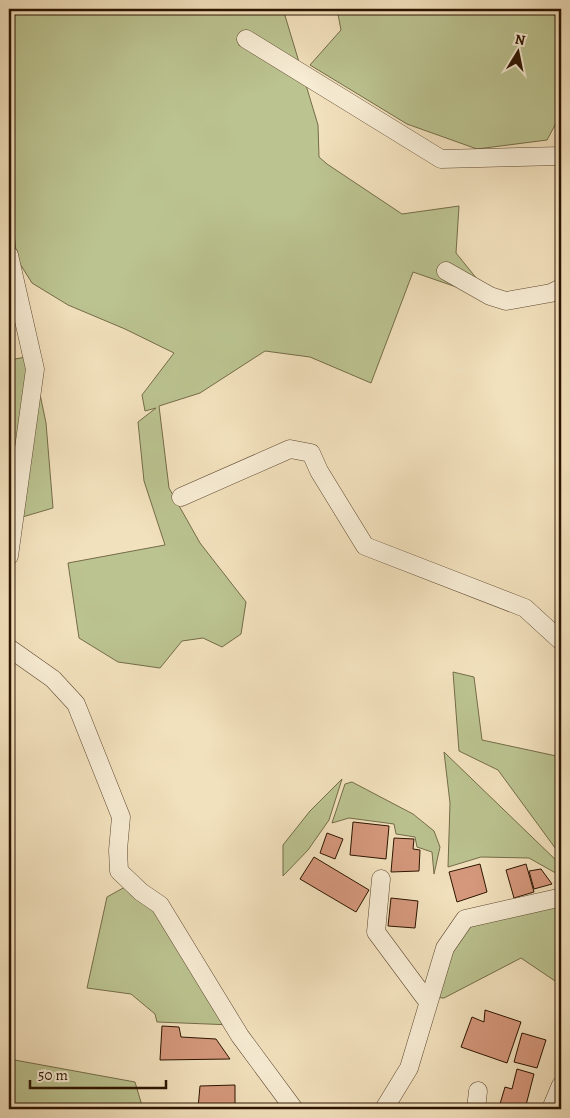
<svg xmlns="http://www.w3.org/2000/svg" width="570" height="1118" font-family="Alegreya,serif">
<rect width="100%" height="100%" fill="#f2e1bd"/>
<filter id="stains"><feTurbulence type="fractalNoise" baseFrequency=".004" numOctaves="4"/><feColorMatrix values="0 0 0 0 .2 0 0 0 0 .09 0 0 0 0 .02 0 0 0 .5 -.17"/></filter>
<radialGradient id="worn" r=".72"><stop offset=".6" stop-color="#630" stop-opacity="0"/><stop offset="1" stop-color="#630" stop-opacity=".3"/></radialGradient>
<path fill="#bbc390" stroke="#746c48" d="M 9,9 L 283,9 L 318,125 L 319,157 L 327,164 L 402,214 L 459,206 L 456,253 L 494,300 L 413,272 L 371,383 L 310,357 L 265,351 L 200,393 L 159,406 L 169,488 L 200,543 L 246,602 L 241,634 L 222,647 L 203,638 L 182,641 L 160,668 L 118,662 L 79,638 L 68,563 L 165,545 L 144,481 L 138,422 L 156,408 L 145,411 L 142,395 L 174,353 L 125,329 L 68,305 L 32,283 L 17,259 L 13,225 L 9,221 Z
M 337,9 L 561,9 L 561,114 L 547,140 L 477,149 L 407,124 L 310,65 L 341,30 Z
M 32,356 L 46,423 L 53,508 L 19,518 L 9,548 L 9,360 Z
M 453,672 L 474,677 L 482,740 L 561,757 L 561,856 L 498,770 L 459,751 Z
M 444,752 L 561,865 L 561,876 L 529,858 L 481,857 L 448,867 L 450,803 Z
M 342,779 L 329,820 L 308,850 L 283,876 L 283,845 L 310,811 Z
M 352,782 L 413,814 L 434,831 L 440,847 L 434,874 L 432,852 L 417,847 L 415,837 L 396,834 L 394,824 L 349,818 L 332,823 L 345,784 Z
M 132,883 L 200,969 L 233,1025 L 157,1022 L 155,1014 L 131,994 L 87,988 L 107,897 Z
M 561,900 L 561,985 L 521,958 L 444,998 L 430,997 L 465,919 Z
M 9,1059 L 135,1082 L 143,1109 L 9,1109 Z"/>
<path fill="#d5987c" stroke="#2c1400" d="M 353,822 L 389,826 L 386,859 L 350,855 Z
M 327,833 L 343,839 L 335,859 L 320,853 Z
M 394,838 L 414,839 L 413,849 L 420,850 L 419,871 L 391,872 Z
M 314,857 L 369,890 L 356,912 L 300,879 Z
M 480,864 L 487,892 L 457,902 L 449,872 Z
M 526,864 L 534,892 L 514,898 L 506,870 Z
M 541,869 L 552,884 L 534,889 L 529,871 Z
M 391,898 L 418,901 L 415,928 L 388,926 Z
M 485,1010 L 521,1022 L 507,1063 L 461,1047 L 472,1017 L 484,1022 Z
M 162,1026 L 179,1027 L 181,1037 L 216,1039 L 230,1059 L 160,1060 Z
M 522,1033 L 546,1040 L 537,1068 L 514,1062 Z
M 517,1069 L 534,1074 L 525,1109 L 500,1104 L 505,1087 L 512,1089 Z
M 235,1085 L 235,1108 L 198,1108 L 200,1086 Z"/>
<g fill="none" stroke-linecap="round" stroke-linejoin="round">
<defs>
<path id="minor" d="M 246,39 L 441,159 L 561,156
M 9,255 L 35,369 L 9,556
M 446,271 L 490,296 L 506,301 L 551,293 L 561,288
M 181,497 L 290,449 L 311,453 L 319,471 L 365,546 L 525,608 L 561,641
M 9,648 L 53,679 L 76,704 L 121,817 L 118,850 L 119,871 L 141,892 L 160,905 L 240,1036 L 294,1109
M 381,879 L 376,932 L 428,1002
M 384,1109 L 409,1068 L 445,948 L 465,919 L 558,898 L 561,900
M 476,1109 L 478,1091
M 551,1109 L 561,1085"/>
</defs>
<use href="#minor" stroke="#5e472f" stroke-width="19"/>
<use href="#minor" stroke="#f7ecd4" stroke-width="18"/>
</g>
<rect width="570" height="1118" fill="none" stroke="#f2e1bd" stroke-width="30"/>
<rect x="10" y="10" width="550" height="1098" fill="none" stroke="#2c1400" stroke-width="2.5"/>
<rect x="15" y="15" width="540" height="1088" fill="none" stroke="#2c1400"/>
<g transform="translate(518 52) rotate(10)" stroke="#f7ecd4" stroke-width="4" paint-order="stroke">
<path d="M0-4L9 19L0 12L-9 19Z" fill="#2c1400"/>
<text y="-8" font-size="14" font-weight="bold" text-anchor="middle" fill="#2c1400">N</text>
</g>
<path d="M30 1080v8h136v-8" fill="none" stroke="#2c1400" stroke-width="2.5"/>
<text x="38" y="1080" font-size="15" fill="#2c1400" stroke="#f7ecd4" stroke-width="4" paint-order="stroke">50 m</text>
<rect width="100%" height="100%" filter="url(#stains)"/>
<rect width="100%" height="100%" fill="url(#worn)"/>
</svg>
